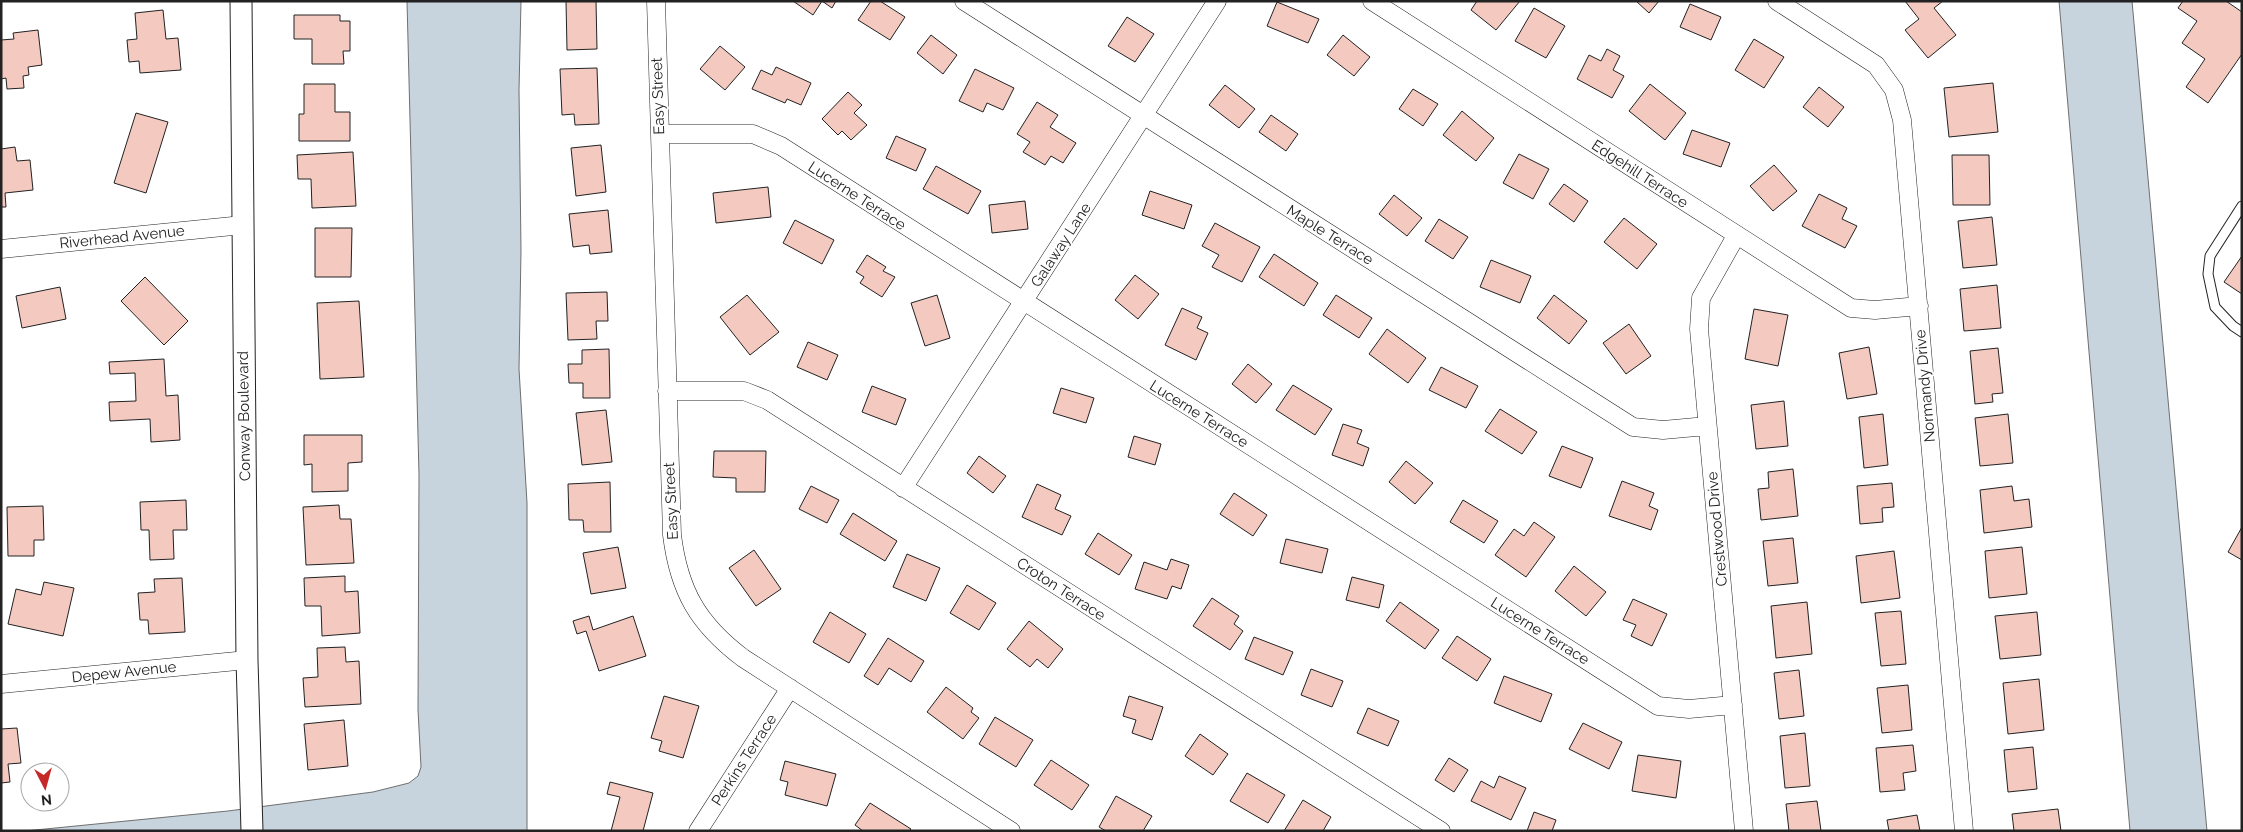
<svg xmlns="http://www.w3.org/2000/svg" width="2243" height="832" font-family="Raleway,sans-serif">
<rect width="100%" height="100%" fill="#fff"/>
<path fill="#c7d3dd" stroke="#6f6f6f" d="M 407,1 L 521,1 L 519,90 L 521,251 L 519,369 L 527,503 L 527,831 L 25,831 L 228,811 L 373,792 L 409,783 L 418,776 L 421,767 L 418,710 L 419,475 Z
M 2059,1 L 2132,1 L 2207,831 L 2130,831 Z"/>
<path fill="#f3c9c0" stroke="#222" d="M 566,1 L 596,1 L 597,49 L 567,50 Z
M 793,1 L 836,1 L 832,8 L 822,1 L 813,15 Z
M 871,1 L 880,1 L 905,17 L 890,40 L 858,20 Z
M 1477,1 L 1520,1 L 1496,30 L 1471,10 Z
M 1636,1 L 1659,1 L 1649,13 Z
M 1905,1 L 1943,1 L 1934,8 L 1956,35 L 1928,58 L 1905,30 L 1919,19 Z
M 2183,1 L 2226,1 L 2242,12 L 2242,54 L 2208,103 L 2186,87 L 2205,59 L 2182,43 L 2197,21 L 2178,8 Z
M 1277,2 L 1319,19 L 1308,43 L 1267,26 Z
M 1690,4 L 1721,17 L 1711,40 L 1680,27 Z
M 1534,8 L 1565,26 L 1546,58 L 1515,41 Z
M 163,10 L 166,39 L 178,38 L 181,70 L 140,73 L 139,61 L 129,62 L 127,40 L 137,39 L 135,13 Z
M 294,15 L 340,15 L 340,21 L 350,21 L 350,51 L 343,51 L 344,64 L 312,64 L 312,39 L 294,39 Z
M 1127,17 L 1154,34 L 1135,62 L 1108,46 Z
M 38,30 L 42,65 L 28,67 L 29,75 L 23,76 L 24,88 L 7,89 L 6,78 L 1,79 L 1,40 L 14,39 L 13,33 Z
M 931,35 L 957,55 L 943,74 L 917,53 Z
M 1343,35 L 1370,57 L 1354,76 L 1327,55 Z
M 1754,39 L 1784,57 L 1764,88 L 1735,70 Z
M 720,46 L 745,67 L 725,90 L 700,69 Z
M 1607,49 L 1620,56 L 1613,70 L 1624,76 L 1612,98 L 1577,79 L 1589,55 L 1601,61 Z
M 776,67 L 811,83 L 801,105 L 787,99 L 785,103 L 752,89 L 761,70 L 772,75 Z
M 597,68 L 599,124 L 575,125 L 574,114 L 562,115 L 560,69 Z
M 975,69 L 1014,88 L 1003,110 L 987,103 L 983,112 L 959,101 Z
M 1993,83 L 1998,132 L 1949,137 L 1944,88 Z
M 304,84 L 335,84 L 335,112 L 350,112 L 350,141 L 299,141 L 299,114 L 304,114 Z
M 1650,84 L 1686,113 L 1665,140 L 1629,111 Z
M 1225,85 L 1255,109 L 1239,128 L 1209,105 Z
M 1819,87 L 1844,107 L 1828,127 L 1803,107 Z
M 1413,89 L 1438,104 L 1423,126 L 1399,109 Z
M 848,92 L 862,105 L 854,113 L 867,125 L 851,140 L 842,131 L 838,135 L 822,119 Z
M 1037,102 L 1058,115 L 1050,127 L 1076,143 L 1063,163 L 1051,156 L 1045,165 L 1023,152 L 1030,142 L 1017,134 Z
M 1462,111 L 1494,138 L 1476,161 L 1443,135 Z
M 136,113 L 168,122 L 146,193 L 114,183 Z
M 1271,115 L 1298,134 L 1286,151 L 1259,132 Z
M 1692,130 L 1730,143 L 1721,167 L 1683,154 Z
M 896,136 L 926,149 L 916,171 L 886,158 Z
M 601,145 L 606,192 L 576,196 L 571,148 Z
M 15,147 L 17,161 L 30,160 L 33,190 L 5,193 L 6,207 L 1,207 L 1,149 Z
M 353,152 L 356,206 L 312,208 L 311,179 L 298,179 L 297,155 Z
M 1519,154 L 1549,169 L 1533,199 L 1503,183 Z
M 1952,155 L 1989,155 L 1990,205 L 1953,205 Z
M 1774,165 L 1797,191 L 1773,211 L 1750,186 Z
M 936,166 L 981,191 L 968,214 L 923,189 Z
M 1564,184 L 1588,201 L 1574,222 L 1549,204 Z
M 768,187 L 771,217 L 716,223 L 713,193 Z
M 1150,191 L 1192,205 L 1184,229 L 1142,215 Z
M 1819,194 L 1847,208 L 1842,219 L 1857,226 L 1845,248 L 1802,226 Z
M 1394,195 L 1422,218 L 1407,236 L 1379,214 Z
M 1025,201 L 1028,229 L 992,233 L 989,205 Z
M 608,210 L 612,252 L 590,254 L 589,245 L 573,247 L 569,214 Z
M 1992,217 L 1997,265 L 1963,268 L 1958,221 Z
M 1624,218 L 1657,244 L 1637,269 L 1604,242 Z
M 1439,219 L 1468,237 L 1453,259 L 1425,241 Z
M 795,220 L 834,240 L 822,264 L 783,243 Z
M 1215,223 L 1260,247 L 1242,282 L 1212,267 L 1219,255 L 1202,246 Z
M 315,228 L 352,228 L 351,277 L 315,277 Z
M 1274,254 L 1318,283 L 1304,306 L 1259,277 Z
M 867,255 L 886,267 L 883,271 L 895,277 L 882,297 L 860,283 L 864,277 L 856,272 Z
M 2242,256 L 2242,294 L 2224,282 Z
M 1491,260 L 1531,276 L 1520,303 L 1480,287 Z
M 1135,275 L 1159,294 L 1138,319 L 1115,300 Z
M 145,277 L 188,321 L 164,345 L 121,301 Z
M 1997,285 L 2001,328 L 1964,331 L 1960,289 Z
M 60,287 L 66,319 L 22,328 L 16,296 Z
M 607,292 L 608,321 L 596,321 L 597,339 L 568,340 L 566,293 Z
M 747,295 L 779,332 L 750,355 L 720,317 Z
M 937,295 L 950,338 L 925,346 L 911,303 Z
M 1336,295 L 1372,318 L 1359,338 L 1323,315 Z
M 1554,295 L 1587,321 L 1569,344 L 1537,318 Z
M 359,301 L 364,377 L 320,379 L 317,303 Z
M 1182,308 L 1202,317 L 1197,328 L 1208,333 L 1196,360 L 1165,345 Z
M 1754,309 L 1788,315 L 1778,366 L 1745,359 Z
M 1629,324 L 1651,356 L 1626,374 L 1603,343 Z
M 1387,329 L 1426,358 L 1408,383 L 1369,354 Z
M 808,342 L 838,355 L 827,380 L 797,367 Z
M 1869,347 L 1877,394 L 1847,399 L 1839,353 Z
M 1998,348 L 2003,393 L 1992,394 L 1993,402 L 1975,404 L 1970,351 Z
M 609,349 L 610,398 L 583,398 L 583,383 L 569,383 L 568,364 L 582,364 L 582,350 Z
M 164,359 L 166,396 L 178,395 L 180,440 L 151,442 L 150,419 L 110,421 L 109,402 L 136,401 L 135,373 L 110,374 L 109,362 Z
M 1248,364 L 1272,384 L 1256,403 L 1232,384 Z
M 1441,367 L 1478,386 L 1466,408 L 1429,390 Z
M 1293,385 L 1332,409 L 1315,435 L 1276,410 Z
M 872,386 L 906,399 L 896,425 L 862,412 Z
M 1061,388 L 1094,398 L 1086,423 L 1053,413 Z
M 1784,401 L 1788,446 L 1756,449 L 1751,405 Z
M 1500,409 L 1537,432 L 1522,454 L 1485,431 Z
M 606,410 L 612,462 L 582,465 L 576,413 Z
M 1883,414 L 1888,465 L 1864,468 L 1859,417 Z
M 2008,414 L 2013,463 L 1980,466 L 1975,418 Z
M 1343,424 L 1362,430 L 1357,443 L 1369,448 L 1363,466 L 1332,455 Z
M 304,435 L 362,435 L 362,462 L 348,463 L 348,491 L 312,492 L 312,464 L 304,465 Z
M 1134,436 L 1161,444 L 1155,465 L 1128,457 Z
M 1562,446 L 1593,458 L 1581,488 L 1549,476 Z
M 714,451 L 766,451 L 765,492 L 736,492 L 736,478 L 713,477 Z
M 979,456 L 1006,476 L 993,493 L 967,473 Z
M 1406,461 L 1433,483 L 1415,504 L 1389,482 Z
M 1793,469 L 1798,516 L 1761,520 L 1758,489 L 1769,488 L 1768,472 Z
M 1622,481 L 1654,493 L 1649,506 L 1658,510 L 1651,530 L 1609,516 Z
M 610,482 L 611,532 L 584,532 L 583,520 L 569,520 L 568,484 Z
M 1892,483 L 1894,507 L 1882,508 L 1883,522 L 1860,524 L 1857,486 Z
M 1037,484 L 1061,495 L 1055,509 L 1071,516 L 1062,535 L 1022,517 Z
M 811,486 L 839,500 L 827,523 L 799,509 Z
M 2012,486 L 2014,501 L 2029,499 L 2032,527 L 1984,533 L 1980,490 Z
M 1234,493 L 1267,515 L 1253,536 L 1220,514 Z
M 186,500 L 187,530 L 173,530 L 174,559 L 150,560 L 149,530 L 141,530 L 140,502 Z
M 1463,500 L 1498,521 L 1484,543 L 1450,522 Z
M 339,505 L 340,519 L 351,519 L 354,563 L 306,565 L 303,507 Z
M 43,506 L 44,540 L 34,540 L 34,556 L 8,556 L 7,507 Z
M 853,513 L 897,541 L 885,561 L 840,534 Z
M 1534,522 L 1555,537 L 1526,577 L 1495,555 L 1514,529 L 1524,536 Z
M 2242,527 L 2242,560 L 2228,552 Z
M 1098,533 L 1132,555 L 1119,575 L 1085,554 Z
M 1793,538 L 1798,583 L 1768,586 L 1763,541 Z
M 1286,539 L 1328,549 L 1322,573 L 1280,563 Z
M 618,547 L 626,588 L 591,594 L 583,553 Z
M 2022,547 L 2027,594 L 1989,598 L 1985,551 Z
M 754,550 L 781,589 L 756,606 L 729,568 Z
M 1894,551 L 1900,598 L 1861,603 L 1856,556 Z
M 907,554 L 940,568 L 926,601 L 893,587 Z
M 1171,559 L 1189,565 L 1181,589 L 1172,586 L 1167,599 L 1135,589 L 1144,562 L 1167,570 Z
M 1574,566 L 1606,592 L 1586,616 L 1555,591 Z
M 345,576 L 345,592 L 358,591 L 360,633 L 322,636 L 321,606 L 305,606 L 304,578 Z
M 1352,577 L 1384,585 L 1379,608 L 1346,600 Z
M 182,578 L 185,632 L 149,634 L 148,620 L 140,620 L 138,593 L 155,592 L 154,579 Z
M 44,582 L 74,588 L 63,636 L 8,624 L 16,589 L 41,595 Z
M 967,585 L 996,603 L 979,630 L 950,613 Z
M 1212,598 L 1239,616 L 1234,624 L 1243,631 L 1230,650 L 1193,626 Z
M 1633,599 L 1667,614 L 1652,646 L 1631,636 L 1636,625 L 1623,620 Z
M 1400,602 L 1439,630 L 1425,649 L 1386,621 Z
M 1807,602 L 1812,654 L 1776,658 L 1771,606 Z
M 1901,611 L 1906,664 L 1881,666 L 1875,613 Z
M 830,612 L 866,634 L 849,663 L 813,642 Z
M 2037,612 L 2041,655 L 2000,659 L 1995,616 Z
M 589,616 L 593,630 L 633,616 L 646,656 L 599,671 L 586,631 L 577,634 L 573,621 Z
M 1029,621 L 1063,649 L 1048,668 L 1037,659 L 1030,667 L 1007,649 Z
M 1457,636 L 1491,659 L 1477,681 L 1442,658 Z
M 1254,637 L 1293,652 L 1283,675 L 1245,659 Z
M 888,638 L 924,661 L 911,682 L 889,668 L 878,685 L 864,676 Z
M 345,647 L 346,662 L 359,661 L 361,704 L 305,707 L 303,678 L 318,677 L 317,648 Z
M 1311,669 L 1343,681 L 1332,707 L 1301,695 Z
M 1799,670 L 1804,716 L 1779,719 L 1774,673 Z
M 1504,676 L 1552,694 L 1541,722 L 1494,703 Z
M 2039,679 L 2044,730 L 2008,734 L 2003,683 Z
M 1908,685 L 1912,730 L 1882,733 L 1877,688 Z
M 946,687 L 973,708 L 971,712 L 979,718 L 963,739 L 927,712 Z
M 664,696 L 699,706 L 683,758 L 659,751 L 662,741 L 651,738 Z
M 1129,696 L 1163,707 L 1152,740 L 1132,733 L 1136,720 L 1123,716 Z
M 1368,708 L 1399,721 L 1388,746 L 1357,733 Z
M 995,717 L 1033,740 L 1016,767 L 979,744 Z
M 344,720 L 348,766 L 308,770 L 304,724 Z
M 1583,723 L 1622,742 L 1609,769 L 1569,749 Z
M 17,728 L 21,763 L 8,764 L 10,782 L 1,783 L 1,729 Z
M 1805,733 L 1810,786 L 1785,788 L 1780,736 Z
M 1200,734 L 1228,754 L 1213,775 L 1185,756 Z
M 1913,745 L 1916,771 L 1903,773 L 1905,790 L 1880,792 L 1876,748 Z
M 2033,747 L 2037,789 L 2008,792 L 2004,750 Z
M 1638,755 L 1681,761 L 1676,798 L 1632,791 Z
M 1449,758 L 1468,770 L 1454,792 L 1435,780 Z
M 1051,760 L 1089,785 L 1072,810 L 1034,785 Z
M 785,761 L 836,774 L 827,806 L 785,795 L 788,782 L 780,780 Z
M 1247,773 L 1285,795 L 1268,823 L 1230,801 Z
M 1499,776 L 1526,788 L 1511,820 L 1471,801 L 1481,781 L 1494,788 Z
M 610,782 L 653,793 L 643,831 L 611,831 L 620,797 L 607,794 Z
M 1116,796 L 1152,816 L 1143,831 L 1106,831 L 1099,827 Z
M 1303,800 L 1331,817 L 1323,831 L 1284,831 Z
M 1817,801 L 1821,831 L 1789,831 L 1786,804 Z
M 870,803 L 911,829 L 909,831 L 863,831 L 855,825 Z
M 2058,809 L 2061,831 L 2014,831 L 2012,814 Z
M 1534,812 L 1556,820 L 1552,831 L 1527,831 Z
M 1917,815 L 1920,831 L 1889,831 L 1887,820 Z"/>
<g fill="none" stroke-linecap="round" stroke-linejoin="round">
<defs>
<path id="service" d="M 2242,206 L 2210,256 L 2208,274 L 2215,307 L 2233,326 L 2242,332"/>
<path id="minor" d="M 656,1 L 672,535 C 679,591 698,624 743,658 L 1011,831
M 964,1 L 1633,427 L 1663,430 L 1707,426
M 1372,1 L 1851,308 L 1875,310 L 1919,306
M 1777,1 L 1876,65 L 1894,90 L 1902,120 L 1964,831
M 660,134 L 753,134 L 781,146 L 1658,706 L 1689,709 L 1733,705
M 1736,236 L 1701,298 L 1699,329 L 1744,831
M 1,249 L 243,225
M 667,391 L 744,391 L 767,400 L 1441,831
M 903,488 L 1217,1
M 1,684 L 247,660
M 698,831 L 790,688"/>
<path id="tertiary" d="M 241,1 L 247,660 L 252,831"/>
</defs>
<use href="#service" stroke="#222" stroke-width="11"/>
<use href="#minor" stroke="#222" stroke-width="19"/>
<use href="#tertiary" stroke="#222" stroke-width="23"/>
<use href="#service" stroke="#fff" stroke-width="9"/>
<use href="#minor" stroke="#fff" stroke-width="18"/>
<use href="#tertiary" stroke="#fff" stroke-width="21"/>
</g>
<g text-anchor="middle" stroke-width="4" stroke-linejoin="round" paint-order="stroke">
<g font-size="15" fill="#222" stroke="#fff">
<text transform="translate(658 96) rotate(-92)" y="5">Easy Street</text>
<text transform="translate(1640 174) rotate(33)" y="5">Edgehill Terrace</text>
<text transform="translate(857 196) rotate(33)" y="5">Lucerne Terrace</text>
<text transform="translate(1330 235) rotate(32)" y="5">Maple Terrace</text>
<text transform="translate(122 237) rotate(-6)" y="5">Riverhead Avenue</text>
<text transform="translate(1061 245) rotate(-57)" y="5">Galaway Lane</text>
<text transform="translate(1925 386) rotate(-95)" y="5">Normandy Drive</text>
<text transform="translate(1199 414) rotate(32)" y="5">Lucerne Terrace</text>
<text transform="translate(244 416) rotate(-91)" y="5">Conway Boulevard</text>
<text transform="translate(671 501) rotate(-93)" y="5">Easy Street</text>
<text transform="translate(1717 529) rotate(-95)" y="5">Crestwood Drive</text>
<text transform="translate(1061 589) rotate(33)" y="5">Croton Terrace</text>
<text transform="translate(1540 631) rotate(32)" y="5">Lucerne Terrace</text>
<text transform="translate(124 672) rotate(-6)" y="5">Depew Avenue</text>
<text transform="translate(744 760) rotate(-57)" y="5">Perkins Terrace</text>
</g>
</g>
<rect width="2243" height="832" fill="none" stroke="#222222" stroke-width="5"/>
<g transform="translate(45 787) rotate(174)"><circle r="24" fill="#ffffff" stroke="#a7a7a7"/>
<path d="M0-4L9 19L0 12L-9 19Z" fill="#c62828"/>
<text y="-8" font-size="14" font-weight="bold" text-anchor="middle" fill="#222222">N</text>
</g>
</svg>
